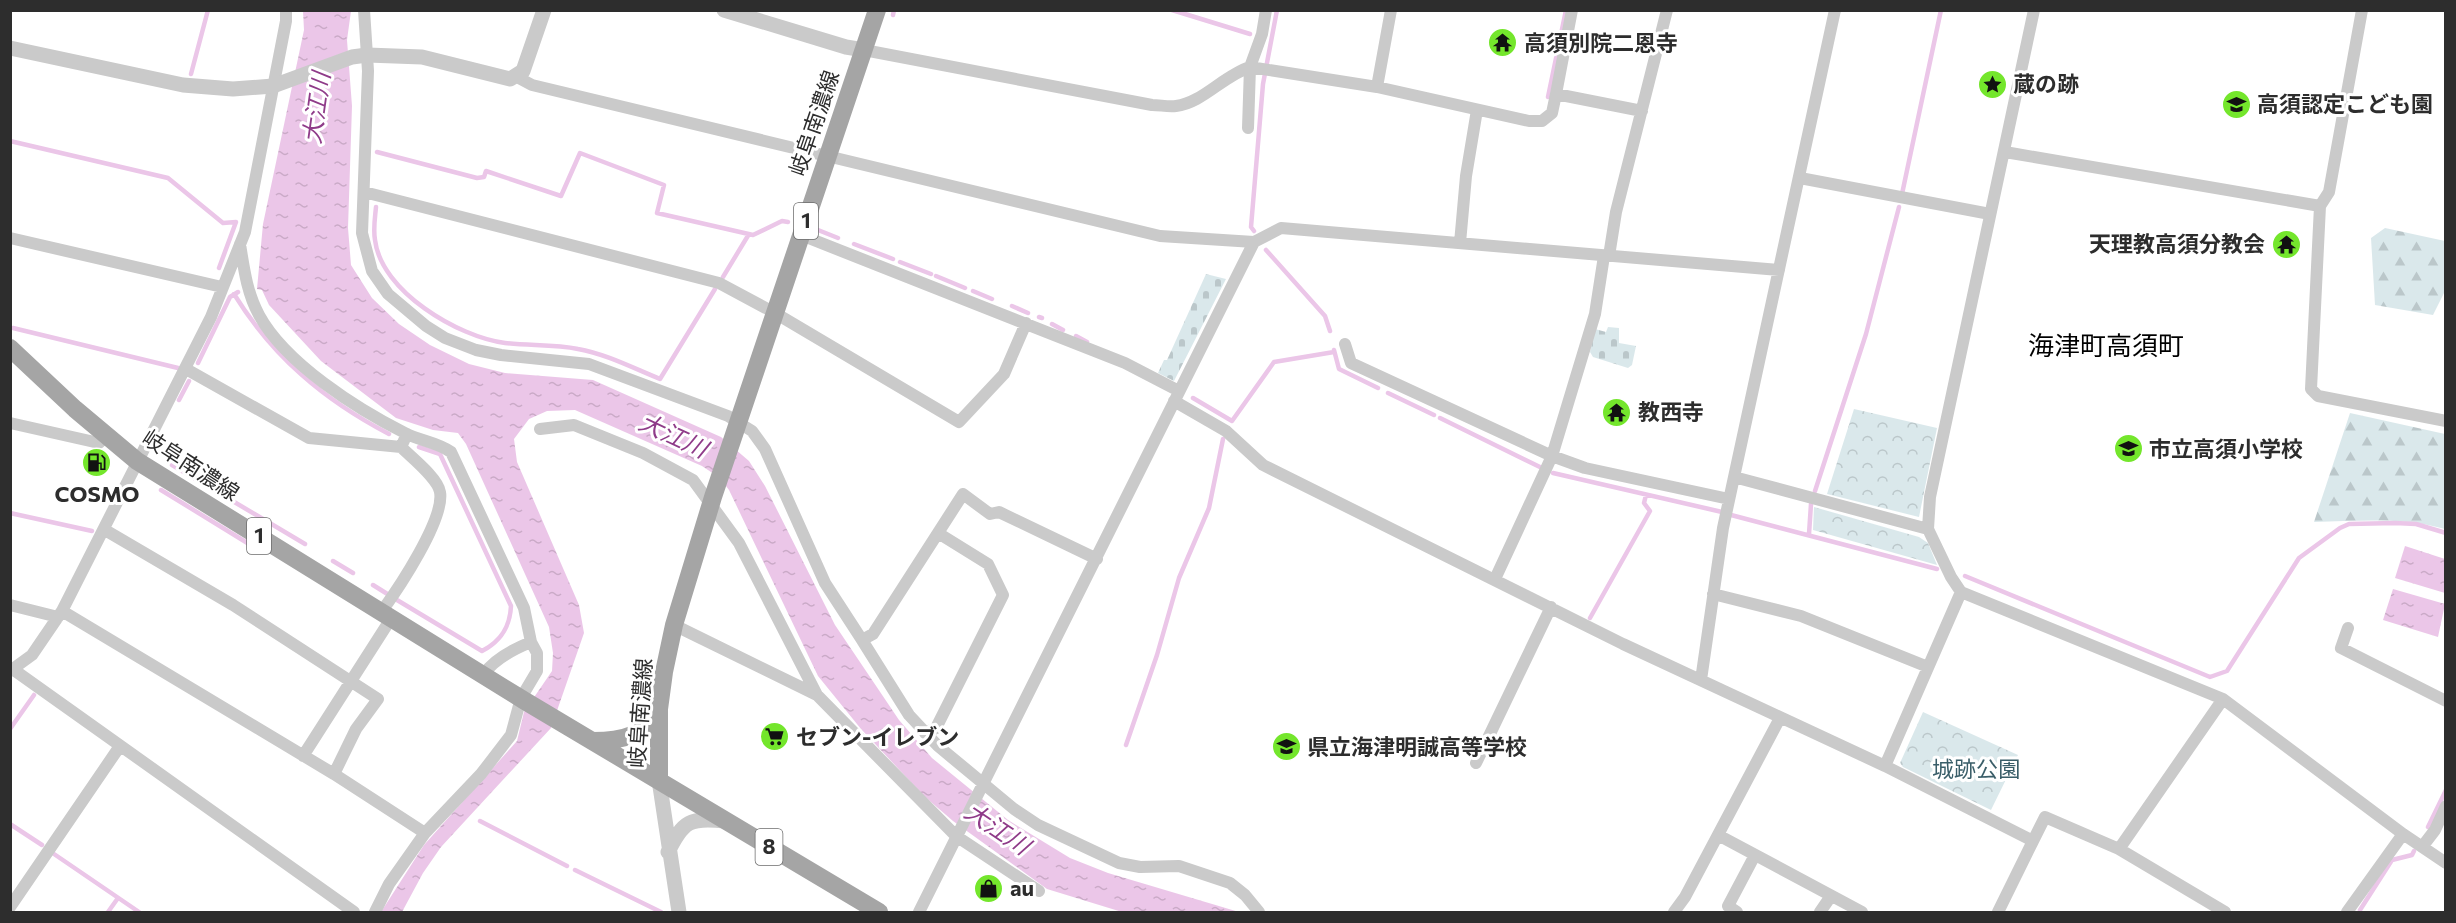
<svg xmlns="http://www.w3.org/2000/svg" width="2456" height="923" font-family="Commissioner,'Noto Sans JP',sans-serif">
<defs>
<pattern id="forest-firs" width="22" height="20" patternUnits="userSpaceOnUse" patternTransform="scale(1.5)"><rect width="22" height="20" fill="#dae8eb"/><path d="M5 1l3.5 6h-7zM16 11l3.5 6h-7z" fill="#bbc7ca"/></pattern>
<pattern id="cemetery-stones" width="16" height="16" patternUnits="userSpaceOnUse" patternTransform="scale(1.5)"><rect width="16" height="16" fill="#dae8eb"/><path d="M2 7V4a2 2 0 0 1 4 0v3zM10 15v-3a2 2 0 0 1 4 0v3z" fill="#bbc7ca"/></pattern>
<pattern id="park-crowns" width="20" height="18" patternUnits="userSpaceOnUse" patternTransform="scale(1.5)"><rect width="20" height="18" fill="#dae8eb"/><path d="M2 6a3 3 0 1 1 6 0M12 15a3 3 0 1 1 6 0" fill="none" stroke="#bbc7ca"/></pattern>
<pattern id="water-ripples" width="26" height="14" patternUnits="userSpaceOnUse" patternTransform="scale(1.5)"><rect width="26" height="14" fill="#ebc6e8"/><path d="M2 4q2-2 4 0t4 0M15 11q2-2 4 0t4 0" fill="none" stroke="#caaac7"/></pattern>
</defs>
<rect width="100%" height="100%" fill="#fff"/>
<path fill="url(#forest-firs)" d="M 2385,228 L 2445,241 L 2445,291 L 2433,315 L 2375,305 L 2371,238 Z
M 2350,413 L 2445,434 L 2445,529 C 2402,517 2359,521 2314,522 Z"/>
<path fill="url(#cemetery-stones)" d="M 1206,274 L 1226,279 L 1174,381 L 1158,373 L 1164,360 L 1167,360 Z
M 1608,327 L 1619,328 L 1619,343 L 1636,346 L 1632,365 L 1628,368 L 1593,357 L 1590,352 L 1595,329 L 1606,332 Z"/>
<path fill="url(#park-crowns)" d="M 1854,409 L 1937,428 L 1919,517 L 1827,494 Z
M 1814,507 L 1919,537 L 1928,543 L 1937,565 L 1813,530 Z
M 1923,712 L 2018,755 L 1991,810 L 1903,767 L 1900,763 Z"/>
<path fill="url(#water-ripples)" d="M 303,11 L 351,11 L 347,40 L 352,106 L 348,228 L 351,265 L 372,298 L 399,324 L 430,345 L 469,364 L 505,373 L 593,380 L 721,437 L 749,461 L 765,486 L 835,625 L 899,720 L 932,758 L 1008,820 L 1070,858 L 1108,873 L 1239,912 L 1122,912 L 1047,889 L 953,821 L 924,796 L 861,729 L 818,676 L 729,490 L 720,478 L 702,466 L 575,410 L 547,411 L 529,419 L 514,439 L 517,462 L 579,605 L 584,633 L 551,728 L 441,847 L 423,873 L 402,912 L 381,912 L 424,845 L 517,741 L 524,712 L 552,671 L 553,653 L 549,627 L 466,444 L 458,433 L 433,430 L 396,418 L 321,361 L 269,305 L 262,290 L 257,289 L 263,224 L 304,30 Z
M 2405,546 L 2445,559 L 2445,593 L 2395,578 Z
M 2393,589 L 2445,604 L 2438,637 L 2383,620 Z"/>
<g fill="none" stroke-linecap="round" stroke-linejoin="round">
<path stroke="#ebc6e8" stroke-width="4.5" d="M 1172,10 L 1250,34
M 893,15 L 894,10
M 191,74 L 208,10
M 1548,97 L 1566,10
M 10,141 L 168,178 L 223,223 L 236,222 L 219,268
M 377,152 L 477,178 L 484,177 L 486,171 L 561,196 L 580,153 L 664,185 L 657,213 L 753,235 L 782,221 L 788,222
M 1902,194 L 1941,10
M 376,207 C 375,218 373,229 375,240 C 381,291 458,337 505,343 C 529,346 554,344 578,349 C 606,354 633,368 660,379 L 715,289
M 818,230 L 838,238
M 1254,231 L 1251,227 L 1263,84 L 1277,10
M 854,244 L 893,259
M 1266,250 L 1325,316 L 1330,331
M 900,262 L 931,274
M 936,276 L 965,288
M 723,277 L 749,234
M 973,291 L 992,299
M 234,294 C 273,357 324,400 389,434
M 1012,306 L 1028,313
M 1039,317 L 1042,318
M 1052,324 L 1063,330
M 13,328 L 178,368
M 1076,336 L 1087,342
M 1334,350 L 1339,369 L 1378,388
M 198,363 L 230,297 L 238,292
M 1388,393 L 1434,415
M 1193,398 L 1232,421 L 1274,362 L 1334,352
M 179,400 L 189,381
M 1440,418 L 1542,468
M 172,465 L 305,544
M 1553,473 L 1722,512
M 161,490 L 249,544
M 1815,491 L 1866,334 L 1899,207
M 10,513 L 92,531
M 1731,515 L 1937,569
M 1809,534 L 1811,504
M 333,561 L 353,573
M 1965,576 L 2210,677 L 2227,671 L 2299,558 L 2340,528 L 2349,524 L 2395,523 L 2416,524 L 2446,533
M 373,585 L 389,595
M 397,600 L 482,651 C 501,641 510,627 511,606 L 440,454 L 419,447
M 1590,618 L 1650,511 L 1644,503 L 1646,495
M 10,729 L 34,695
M 1126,745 L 1157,655 L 1179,578 L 1209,508 L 1223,439
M 480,821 L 567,866
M 10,824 L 42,845
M 2428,827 L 2446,790
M 54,854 L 139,912
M 575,870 L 661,912
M 2360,910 L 2392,860 L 2412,855 L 2414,851
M 108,912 L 118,898"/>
<path stroke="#cacaca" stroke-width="12" d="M 364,10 L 368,71 L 362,233 L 372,271 L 388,294 L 426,326 L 445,338 L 476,350 L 501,355 L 589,364 L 728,416 L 752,431 L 765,449 L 825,583 L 862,640
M 2034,10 L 1930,497 L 1928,529 L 1951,577 L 1961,592 L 2223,699 L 2403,834 L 2446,863
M 2362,10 L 2329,192 L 2320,206 L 2311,389 L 2318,396 L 2446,421
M 864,50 L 1152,105 C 1160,105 1168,107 1176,106 C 1202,103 1223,76 1250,67 L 1377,87 L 1529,121 L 1542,121 L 1552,113 L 1556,94 L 1642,111
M 517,77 L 532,85 L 1160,236 L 1254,242
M 1377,87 L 1391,10
M 1556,94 L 1572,10
M 1248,128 L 1250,67 L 1262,34 L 1266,10
M 2005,152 L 2320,206
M 1800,178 L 1990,214
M 364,192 L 719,283 L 775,313 L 959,422 L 1004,374 L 1026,323
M 801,235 L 1125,363 L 1179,391
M 10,238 L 222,287
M 1460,243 L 1466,176 L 1477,110
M 240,244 C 244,269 247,293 259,315 C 285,363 357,409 405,433 C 420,441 437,442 451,452 L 524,608 L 531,642 C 514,649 494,659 484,674
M 1609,256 L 1616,212 L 1667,10
M 1345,344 L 1351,363 L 1552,456 L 1585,468 L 1729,499
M 186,369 L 309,438 L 401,447 L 407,434
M 1174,401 L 1226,431 L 1263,465 L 1623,644 L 1885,766 L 2033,841 L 1998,912
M 10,423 L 99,443 L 106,436
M 540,429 L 574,425 L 643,453 L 693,480 L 739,543 L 817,695 L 956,836 L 1039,891
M 1734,477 L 1928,529
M 105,530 L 233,605 L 378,699 L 356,729 L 334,774
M 1097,559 L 999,512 L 990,514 L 963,494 L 873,634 L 862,640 L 909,715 L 938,746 L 1014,809 L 1038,825 L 1119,863 L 1140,867 L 1179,866 L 1230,883 L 1245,895 L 1259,912
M 1495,579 L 1552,456 L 1595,314 L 1604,256
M 1713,594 L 1801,616 L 1928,667
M 10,605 L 58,617
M 62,611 L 334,774 L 425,833
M 382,611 C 398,589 445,519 440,492 C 438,478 411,457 401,447
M 674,625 L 817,695
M 2348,628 L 2341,648 L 2446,701
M 14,670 L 354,912
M 10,671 L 32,655 L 62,611 L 211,317 L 245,232 L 286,21 L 286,10
M 1701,680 L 1723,528 L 1835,10
M 925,733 L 936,728 L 1003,595 L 988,564 L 938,533
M 303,756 L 392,617
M 1476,763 L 1551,607
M 1885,766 L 1961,592
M 1718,835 L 1862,912
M 2033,841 L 2045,817 L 2119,849 L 2223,699
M 2422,847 L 2435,830 L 2446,806
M 2119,849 L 2225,912
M 10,907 L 120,746
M 375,912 L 389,884 L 425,833 L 481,774 L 511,735 L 521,698 L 537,671 L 537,653 L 531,642
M 919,912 L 1254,242 L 1281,228 L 1779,270
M 1674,912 L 1685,897 L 1780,718
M 1737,912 L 1728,906 L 1755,855
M 1820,912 L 1831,896
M 2347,912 L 2403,834"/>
<path stroke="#cacaca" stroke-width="15" d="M 724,10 L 846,47 L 864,50
M 10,48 L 183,85 L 233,89 L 273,86 L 352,57 L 367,55 L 422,57 L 510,79 L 523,71 L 544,10
M 659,780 L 679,912
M 668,852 C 683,821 690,817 725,821"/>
<path stroke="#a5a5a5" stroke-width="18" d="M 10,348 L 75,409 L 137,461 L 525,701 L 879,912
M 593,741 C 624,741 642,736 659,709
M 659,780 L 659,709 L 664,672 L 674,625 L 713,497 L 877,10"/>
</g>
<defs>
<symbol id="temple-disc" viewBox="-11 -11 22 22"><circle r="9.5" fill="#74e62c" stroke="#fff"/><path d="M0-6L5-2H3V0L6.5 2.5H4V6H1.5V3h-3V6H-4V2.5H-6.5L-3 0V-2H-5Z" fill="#111"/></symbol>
<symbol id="sight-disc" viewBox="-11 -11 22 22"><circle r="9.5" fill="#74e62c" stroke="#fff"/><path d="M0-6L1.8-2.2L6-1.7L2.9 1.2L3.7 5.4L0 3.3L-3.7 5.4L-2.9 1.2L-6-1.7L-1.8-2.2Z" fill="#111"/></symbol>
<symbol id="school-disc" viewBox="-11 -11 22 22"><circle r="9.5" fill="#74e62c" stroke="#fff"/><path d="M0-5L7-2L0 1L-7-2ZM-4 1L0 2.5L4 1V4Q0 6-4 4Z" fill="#111"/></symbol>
<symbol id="fuel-disc" viewBox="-11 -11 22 22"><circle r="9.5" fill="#74e62c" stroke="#fff"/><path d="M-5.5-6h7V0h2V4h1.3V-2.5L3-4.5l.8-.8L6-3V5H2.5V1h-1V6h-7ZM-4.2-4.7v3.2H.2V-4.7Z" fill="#111"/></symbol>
<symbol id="supermarket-disc" viewBox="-11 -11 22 22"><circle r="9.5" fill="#74e62c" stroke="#fff"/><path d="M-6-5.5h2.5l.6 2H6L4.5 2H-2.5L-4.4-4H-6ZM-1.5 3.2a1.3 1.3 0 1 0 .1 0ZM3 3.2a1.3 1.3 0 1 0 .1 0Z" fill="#111"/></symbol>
<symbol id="shop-disc" viewBox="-11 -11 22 22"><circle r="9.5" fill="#74e62c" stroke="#fff"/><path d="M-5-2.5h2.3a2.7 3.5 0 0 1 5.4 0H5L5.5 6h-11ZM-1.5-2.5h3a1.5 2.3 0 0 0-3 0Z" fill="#111"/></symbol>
</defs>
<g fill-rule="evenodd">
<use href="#temple-disc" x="1486" y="26" width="33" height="33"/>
<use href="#sight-disc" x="1976" y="68" width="33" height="33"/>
<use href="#school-disc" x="2220" y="88" width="33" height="33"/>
<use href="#temple-disc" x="2270" y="228" width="33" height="33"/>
<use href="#temple-disc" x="1600" y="396" width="33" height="33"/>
<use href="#school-disc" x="2112" y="432" width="33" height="33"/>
<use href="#fuel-disc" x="80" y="446" width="33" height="33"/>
<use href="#supermarket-disc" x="758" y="720" width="33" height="33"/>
<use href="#school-disc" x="1270" y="730" width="33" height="33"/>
<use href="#shop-disc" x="972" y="872" width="33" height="33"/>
</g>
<g text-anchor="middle" stroke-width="6" stroke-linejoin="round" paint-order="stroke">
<g fill="#fff" stroke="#6c6c6c" stroke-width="1.5">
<rect x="794" y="203" width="24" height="36" rx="4.5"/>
<rect x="247" y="518" width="24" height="36" rx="4.5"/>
<rect x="755.5" y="829" width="27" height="36" rx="4.5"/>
</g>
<g font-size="21" font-weight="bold" fill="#2d2d2d">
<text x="806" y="228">1</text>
<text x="259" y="543">1</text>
<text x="769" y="854">8</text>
</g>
<g font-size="22" font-weight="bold" fill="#2d2d2d" stroke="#fff" text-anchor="start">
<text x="1524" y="51">高須別院二恩寺</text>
<text x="2013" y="92">蔵の跡</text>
<text x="2257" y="112">高須認定こども園</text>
<text x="2265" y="252" text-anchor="end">天理教高須分教会</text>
<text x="1638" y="420">教西寺</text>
<text x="2149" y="457">市立高須小学校</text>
<text x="97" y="502" text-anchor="middle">COSMO</text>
<text x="796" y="745">セブン-イレブン</text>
<text x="1307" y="755">県立海津明誠高等学校</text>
<text x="1010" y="896">au</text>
</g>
<g font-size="22" fill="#2d2d2d" stroke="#fff">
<text transform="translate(814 123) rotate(-71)" y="8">岐阜南濃線</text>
<text transform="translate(191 465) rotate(33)" y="8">岐阜南濃線</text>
<text transform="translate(640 713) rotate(-86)" y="8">岐阜南濃線</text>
</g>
<g font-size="22" fill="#3a5e69" stroke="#fff">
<text x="1976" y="777">城跡公園</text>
</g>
<g font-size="24" font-style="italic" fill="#8f3b89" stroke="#fff">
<text transform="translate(317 108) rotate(-82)" y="8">大江川</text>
<text transform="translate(673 436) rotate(25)" y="8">大江川</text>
<text transform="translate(997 829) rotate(34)" y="8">大江川</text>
</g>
<g font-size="26" fill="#000" stroke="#fff">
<text x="2106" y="355">海津町高須町</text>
</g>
</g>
<rect width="2456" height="923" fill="none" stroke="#2d2d2d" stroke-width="24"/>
</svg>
